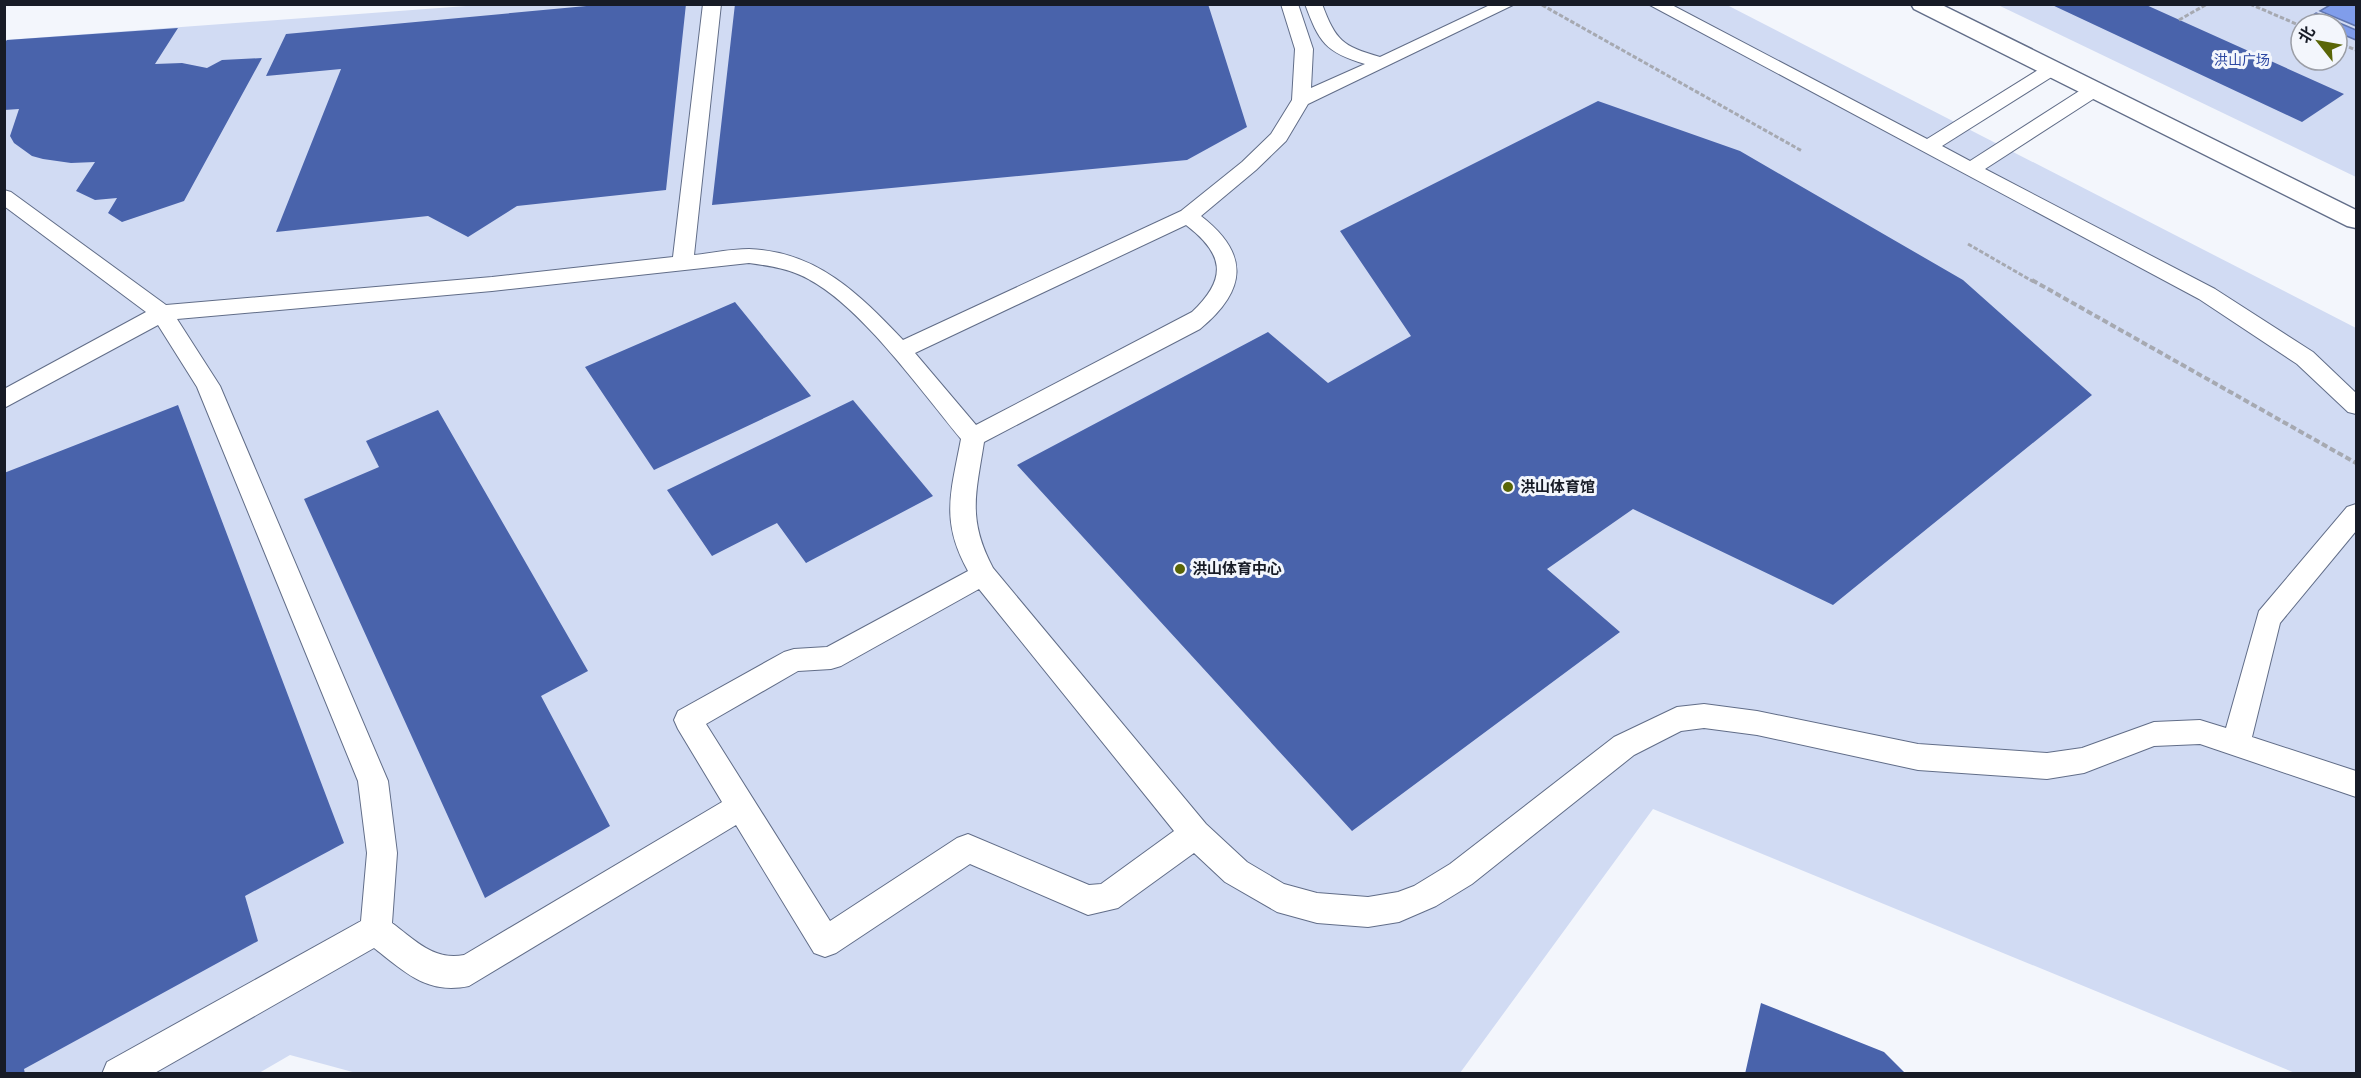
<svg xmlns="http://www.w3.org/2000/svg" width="2361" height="1078" font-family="Overpass,'Noto Sans SC',sans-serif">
<rect width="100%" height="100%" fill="#f3f6fc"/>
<path fill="#d1dbf3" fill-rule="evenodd" d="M 493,4 L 1727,5 L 2356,328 L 2356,1073 L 2295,1073 L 1653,809 L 1460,1073 L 360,1074 L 290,1055 L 259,1073 L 5,1074 L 5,40 Z
M 1998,5 L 2356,5 L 2356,177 ZM 2301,24 L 2337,24 L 2337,60 L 2301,60 Z"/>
<path fill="#809deb" stroke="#6076b0" stroke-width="1.5" d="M 2330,5 L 2356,5 L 2356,26 L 2320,11 Z
M 2316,13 L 2356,30 L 2356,40 L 2337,32 L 2337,24 L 2319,24 L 2307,19 Z"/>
<path fill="#4963ab" d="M 608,4 L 686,4 L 666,190 L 517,206 L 468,237 L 428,216 L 276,232 L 341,69 L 266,76 L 286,34 Z
M 735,4 L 1208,4 L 1247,127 L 1187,160 L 712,205 Z
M 2050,4 L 2144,4 L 2344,94 L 2302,122 Z
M 178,28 L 155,64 L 182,63 L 207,68 L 222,60 L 262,58 L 184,201 L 122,222 L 108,213 L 117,198 L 95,200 L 76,191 L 95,162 L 71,163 L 43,159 L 32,156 L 14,143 L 10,136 L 19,109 L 4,110 L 4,43 L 7,40 Z
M 1598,101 L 1740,151 L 1963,280 L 2092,395 L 1833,605 L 1633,509 L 1547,569 L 1620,632 L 1352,831 L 1017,465 L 1268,332 L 1328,383 L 1411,336 L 1340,231 Z
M 735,302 L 811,396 L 654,470 L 585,367 Z
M 853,400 L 933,496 L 806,563 L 777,523 L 712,556 L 667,490 Z
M 178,405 L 344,843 L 245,896 L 258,941 L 24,1069 L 25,1074 L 4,1074 L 4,473 Z
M 438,410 L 588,671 L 541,696 L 610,826 L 485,898 L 304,499 L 379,467 L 366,441 Z
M 1761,1003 L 1884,1052 L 1906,1074 L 1745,1074 Z"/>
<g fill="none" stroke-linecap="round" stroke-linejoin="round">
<defs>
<path id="service" d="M 703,4 L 721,4 L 694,255 C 712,253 731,249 749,249 C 817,251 860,295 903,340 L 1181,211 L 1242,162 L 1271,134 L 1292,100 L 1295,49 L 1281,4 L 1298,4 L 1313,49 L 1311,88 L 1365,64 C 1325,52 1319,42 1305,4 L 1322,4 C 1336,41 1342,46 1380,57 L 1492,4 L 1515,4 L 1308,104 L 1286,141 L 1256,170 L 1201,216 C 1250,254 1247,290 1200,329 L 984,442 C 976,494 967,519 993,568 L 1206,824 L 1247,862 L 1284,884 L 1317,893 L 1368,897 L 1398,892 L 1414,886 L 1450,864 L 1614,737 L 1677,707 L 1704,704 L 1757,711 L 1918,744 L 2047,753 L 2082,748 L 2154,722 L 2200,720 L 2226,728 L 2259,611 L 2347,507 L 2356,504 L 2356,531 L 2280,623 L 2252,737 L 2356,771 L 2356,797 L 2200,744 L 2154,746 L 2084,773 L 2047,779 L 1918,770 L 1757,735 L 1704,728 L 1681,731 L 1634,755 L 1472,884 L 1436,906 L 1399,922 L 1368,927 L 1317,923 L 1277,912 L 1225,882 L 1194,853 L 1118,908 L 1088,915 L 970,864 L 836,953 L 825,957 L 814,953 L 736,825 L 469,986 C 427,995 405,972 374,948 L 153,1074 L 102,1074 L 107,1062 L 361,921 L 367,853 L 358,781 L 197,387 L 158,325 L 4,408 L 4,389 L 146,312 L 4,206 L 4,190 L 11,192 L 166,305 L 492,277 L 673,257 ZM 1186,225 C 1224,254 1228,278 1192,312 L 976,425 L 915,353 ZM 749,263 C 771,266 791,269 810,280 C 862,308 922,392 961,439 C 951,492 940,521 968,571 L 827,647 L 794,649 L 784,652 L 678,711 L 674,720 L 678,729 L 722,802 L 464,955 C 434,961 415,940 392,923 L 397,853 L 388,781 L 220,386 L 177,319 L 492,291 ZM 979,589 L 1174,831 L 1101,884 L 1089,885 L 968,834 L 957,838 L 830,921 L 706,724 L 798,671 L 831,669 L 841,666 Z
M 1648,4 L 1670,4 L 1927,139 L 2046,65 L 2058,65 L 2061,69 L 2058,73 L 1942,146 L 1970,161 L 2087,86 L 2101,86 L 2103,90 L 2101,94 L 1985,169 L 2215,289 L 2313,352 L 2356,393 L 2356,414 L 2348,412 L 2297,364 L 2199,299 Z"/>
<path id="secondary" d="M 1911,4 L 1940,4 L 2356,210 L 2356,228 L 2347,226 L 1914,9 Z"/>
</defs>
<use href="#service" stroke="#616d88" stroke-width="2"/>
<use href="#secondary" stroke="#616d88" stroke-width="3"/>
<path stroke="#a6a9b1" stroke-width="3" stroke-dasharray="4.5 2" stroke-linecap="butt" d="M 2250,4 L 2301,26
M 1542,5 L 1802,151
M 2179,20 L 2207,4
M 2337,42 L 2356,50
M 1968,244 L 2034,282"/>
<path stroke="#a6a9b1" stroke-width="4" stroke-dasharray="6 3" stroke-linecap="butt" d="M 2032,280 L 2356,463"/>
<use href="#service" fill="#fff" fill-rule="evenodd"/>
<use href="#secondary" fill="#fff" fill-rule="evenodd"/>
</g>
<g fill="#596507" stroke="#f3f6fc" stroke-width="2">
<circle cx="1508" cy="487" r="6"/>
<circle cx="1180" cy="569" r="6"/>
</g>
<g text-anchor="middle" stroke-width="6" stroke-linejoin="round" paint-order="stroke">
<g font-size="14" fill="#2d48a2" stroke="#f3f6fc">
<text x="2242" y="65">洪山广场</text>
</g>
<g font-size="15" font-weight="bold" fill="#171b26" stroke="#f3f6fc" text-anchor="start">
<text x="1520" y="492">洪山体育馆</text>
<text x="1192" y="574">洪山体育中心</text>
</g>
</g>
<rect width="2361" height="1078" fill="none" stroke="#171b26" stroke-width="12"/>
<g transform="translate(2319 42) rotate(301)"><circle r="28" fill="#f3f6fc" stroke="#9b9ea6" stroke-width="1.5"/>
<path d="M0-4.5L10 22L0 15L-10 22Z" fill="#596507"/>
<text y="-9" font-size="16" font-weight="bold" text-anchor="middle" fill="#171b26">北</text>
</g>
</svg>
